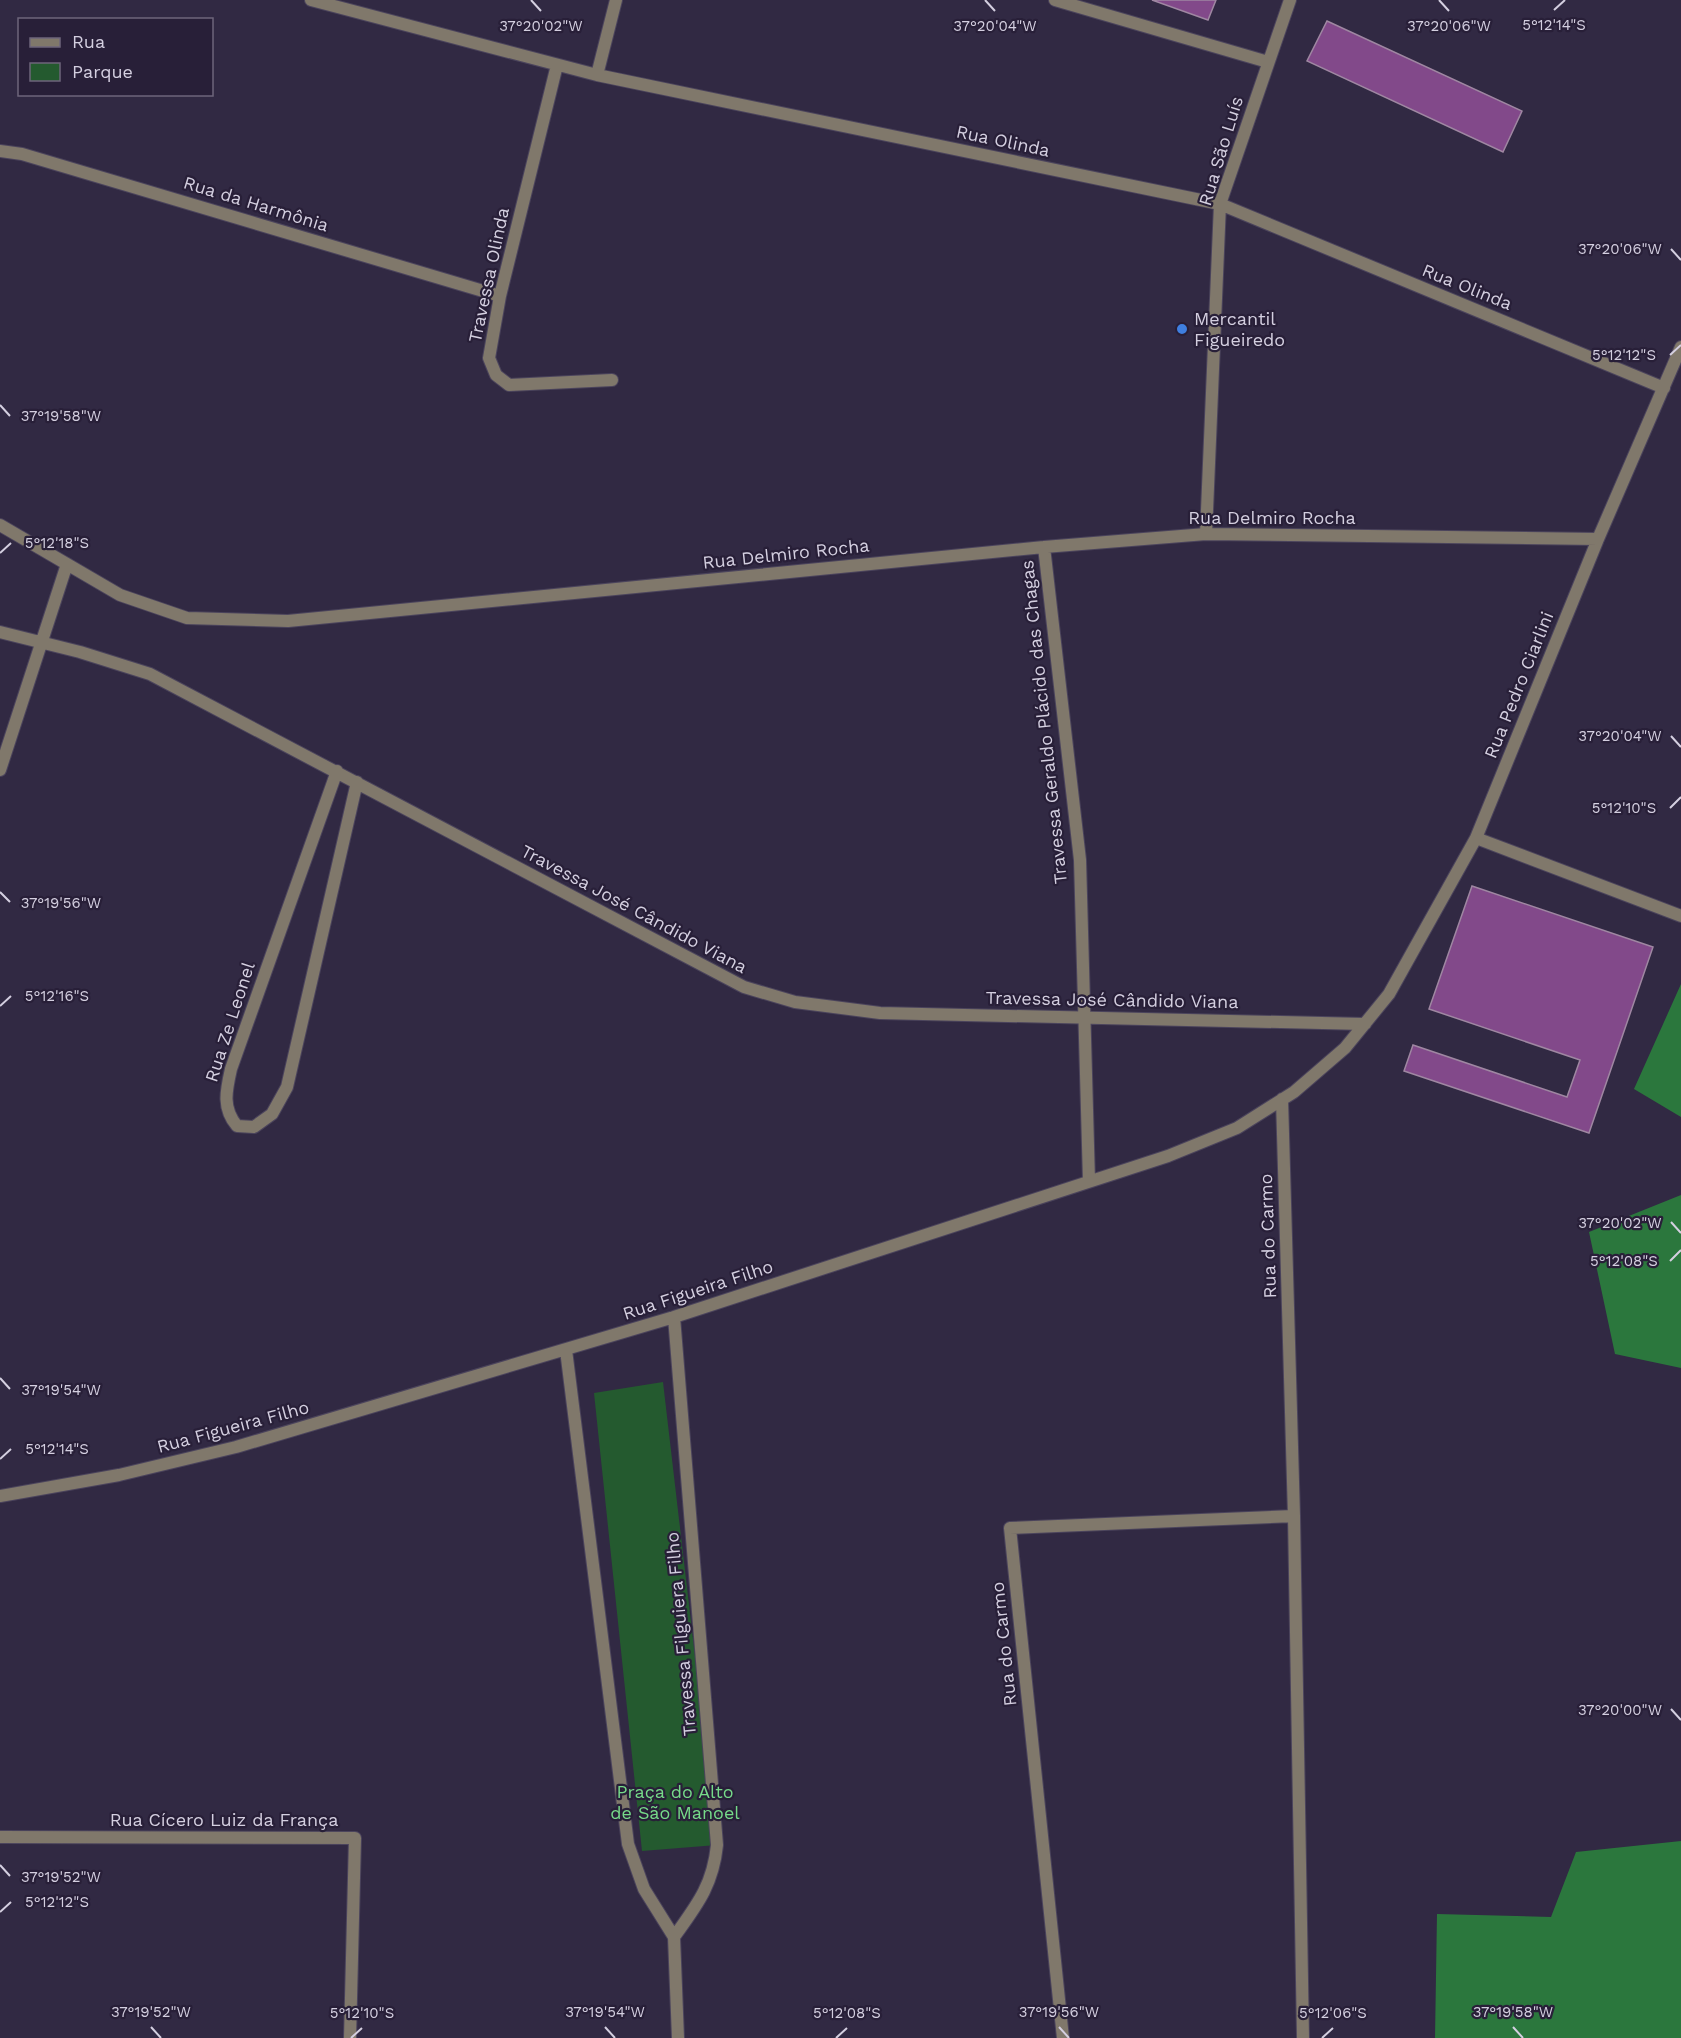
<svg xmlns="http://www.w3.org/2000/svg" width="1681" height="2038" font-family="'Work Sans',sans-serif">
<rect width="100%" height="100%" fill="#312943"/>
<path fill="#245a2f" d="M 663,1382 L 717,1845 L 642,1851 L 594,1393 Z"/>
<path fill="#2b773d" d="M 1681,984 L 1681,1117 L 1634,1089 Z
M 1681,1195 L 1681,1368 L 1615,1354 L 1589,1232 Z
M 1681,1841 L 1681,2038 L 1435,2038 L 1437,1914 L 1551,1917 L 1576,1852 Z"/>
<path fill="#82498a" stroke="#9f87a2" stroke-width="1.5" d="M 1152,0 L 1216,0 L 1208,20 Z
M 1327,21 L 1522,111 L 1503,152 L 1307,61 Z
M 1472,886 L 1653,947 L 1589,1133 L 1404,1071 L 1413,1045 L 1567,1097 L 1580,1060 L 1429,1009 Z"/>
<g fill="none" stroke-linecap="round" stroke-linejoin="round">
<defs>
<path id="street" d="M 311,0 L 597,75 L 1220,204 L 1664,388
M 1055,0 L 1268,62
M 557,65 L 500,296 L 489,358 L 496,375 L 509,385 L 612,380
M 597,75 L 616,0
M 0,151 L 22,154 L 500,296
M 0,525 L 120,595 L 187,618 L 288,621 L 1044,547 L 1206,534 L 1598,539
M 1206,534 L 1220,204 L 1290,0
M 1044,547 L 1080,860 L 1089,1181
M 0,632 L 80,652 L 150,674 L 744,987 L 795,1002 L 880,1013 L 1365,1024
M 0,770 L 67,564
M 337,771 L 231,1069 C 226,1091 222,1108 237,1126 L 254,1127 L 272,1114 L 287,1087 L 357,782
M 1476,838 L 1681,916
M 1282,1099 L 1294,1516 L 1303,2038
M 674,1317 L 717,1845 C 713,1885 697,1905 674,1937
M 566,1350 L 628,1844 L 644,1889 L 674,1937 L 678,2038
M 0,1496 L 119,1475 L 236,1447 L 674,1317 L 1168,1156 L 1237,1128 L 1294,1092 L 1345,1048 L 1389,994 L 1476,838 L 1598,539 L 1681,347
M 0,1837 L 355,1838 L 350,2038
M 1063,2038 L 1010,1528 L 1294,1516"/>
</defs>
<use href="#street" stroke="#4b445c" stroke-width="14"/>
<use href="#street" stroke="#80786b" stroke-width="12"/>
</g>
<path fill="none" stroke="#d4cfe0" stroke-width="2" d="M 531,0 L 541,11M 985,0 L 995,11M 1439,0 L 1449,11M 1554,10 L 1565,0M 1671,249 L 1681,260M 1670,355 L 1681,345M 0,405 L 10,416M 0,553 L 11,543M 1671,736 L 1681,747M 1670,808 L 1681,797M 0,892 L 10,902M 0,1006 L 11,996M 1671,1222 L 1681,1233M 1670,1261 L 1681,1250M 0,1378 L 10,1389M 0,1459 L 11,1449M 1671,1709 L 1681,1720M 0,1865 L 10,1876M 0,1912 L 11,1902M 151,2027 L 161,2038M 605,2027 L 615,2038M 1059,2027 L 1069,2038M 1513,2027 L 1523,2038M 351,2038 L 362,2028M 836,2038 L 847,2028M 1322,2038 L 1333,2028"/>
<circle fill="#3f7fe0" stroke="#281f38" stroke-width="2" cx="1182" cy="329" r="6"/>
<g text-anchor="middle" stroke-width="4.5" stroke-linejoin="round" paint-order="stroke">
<g font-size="18" fill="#d4cfe0" stroke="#281f38">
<text transform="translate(1003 141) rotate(12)" y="6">Rua Olinda</text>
<text transform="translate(1221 151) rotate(-73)" y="6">Rua São Luís</text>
<text transform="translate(256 204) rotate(17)" y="6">Rua da Harmônia</text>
<text transform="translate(489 275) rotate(-78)" y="6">Travessa Olinda</text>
<text transform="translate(1467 287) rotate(22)" y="6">Rua Olinda</text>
<text x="1272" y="524">Rua Delmiro Rocha</text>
<text transform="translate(786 554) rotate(-6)" y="6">Rua Delmiro Rocha</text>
<text transform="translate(1519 685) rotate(-68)" y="6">Rua Pedro Ciarlini</text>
<text transform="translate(1044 722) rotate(-96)" y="6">Travessa Geraldo Plácido das Chagas</text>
<text transform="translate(634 909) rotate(28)" y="6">Travessa José Cândido Viana</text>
<text transform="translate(1112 1000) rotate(1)" y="6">Travessa José Cândido Viana</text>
<text transform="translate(230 1022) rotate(-72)" y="6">Rua Ze Leonel</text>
<text transform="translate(1268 1236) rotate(-92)" y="6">Rua do Carmo</text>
<text transform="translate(698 1290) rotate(-18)" y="6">Rua Figueira Filho</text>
<text transform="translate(233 1427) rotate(-15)" y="6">Rua Figueira Filho</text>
<text transform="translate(681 1634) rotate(-95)" y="6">Travessa Filguiera Filho</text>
<text transform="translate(1004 1644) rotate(-96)" y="6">Rua do Carmo</text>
<text x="224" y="1826">Rua Cícero Luiz da França</text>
</g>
<g font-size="18" fill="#d4cfe0" stroke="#281f38" text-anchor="start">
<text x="1194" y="325">Mercantil<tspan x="1194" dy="21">Figueiredo</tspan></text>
</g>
<g font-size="18" fill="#76da89" stroke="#281f38">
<text x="675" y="1798">Praça do Alto<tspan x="675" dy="21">de São Manoel</tspan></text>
</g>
</g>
<g font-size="15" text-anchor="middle" fill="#d4cfe0" stroke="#281f38" stroke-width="4.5" stroke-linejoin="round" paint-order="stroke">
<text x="1554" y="30">5°12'14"S</text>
<text x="541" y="31">37°20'02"W</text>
<text x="995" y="31">37°20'04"W</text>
<text x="1449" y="31">37°20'06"W</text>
<text x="1620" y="254">37°20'06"W</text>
<text x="1624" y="360">5°12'12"S</text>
<text x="61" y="421">37°19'58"W</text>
<text x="57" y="548">5°12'18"S</text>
<text x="1620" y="741">37°20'04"W</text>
<text x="1624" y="813">5°12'10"S</text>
<text x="61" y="908">37°19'56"W</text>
<text x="57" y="1001">5°12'16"S</text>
<text x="1620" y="1228">37°20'02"W</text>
<text x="1624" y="1266">5°12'08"S</text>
<text x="61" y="1395">37°19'54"W</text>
<text x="57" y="1454">5°12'14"S</text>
<text x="1620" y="1715">37°20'00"W</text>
<text x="61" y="1882">37°19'52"W</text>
<text x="57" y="1907">5°12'12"S</text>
<text x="151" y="2017">37°19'52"W</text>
<text x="605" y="2017">37°19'54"W</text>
<text x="1059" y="2017">37°19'56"W</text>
<text x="1513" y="2017">37°19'58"W</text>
<text x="362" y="2018">5°12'10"S</text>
<text x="847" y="2018">5°12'08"S</text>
<text x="1333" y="2018">5°12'06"S</text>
</g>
<rect x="18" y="18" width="195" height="78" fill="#281f38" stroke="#6d657b" stroke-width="1.5"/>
<rect x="30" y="38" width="30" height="9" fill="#80786b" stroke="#6d657b" stroke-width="1.5"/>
<text x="72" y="48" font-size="18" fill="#d4cfe0">Rua</text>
<rect x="30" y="63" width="30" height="18" fill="#245a2f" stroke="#6d657b" stroke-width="1.5"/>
<text x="72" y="78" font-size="18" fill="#d4cfe0">Parque</text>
</svg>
